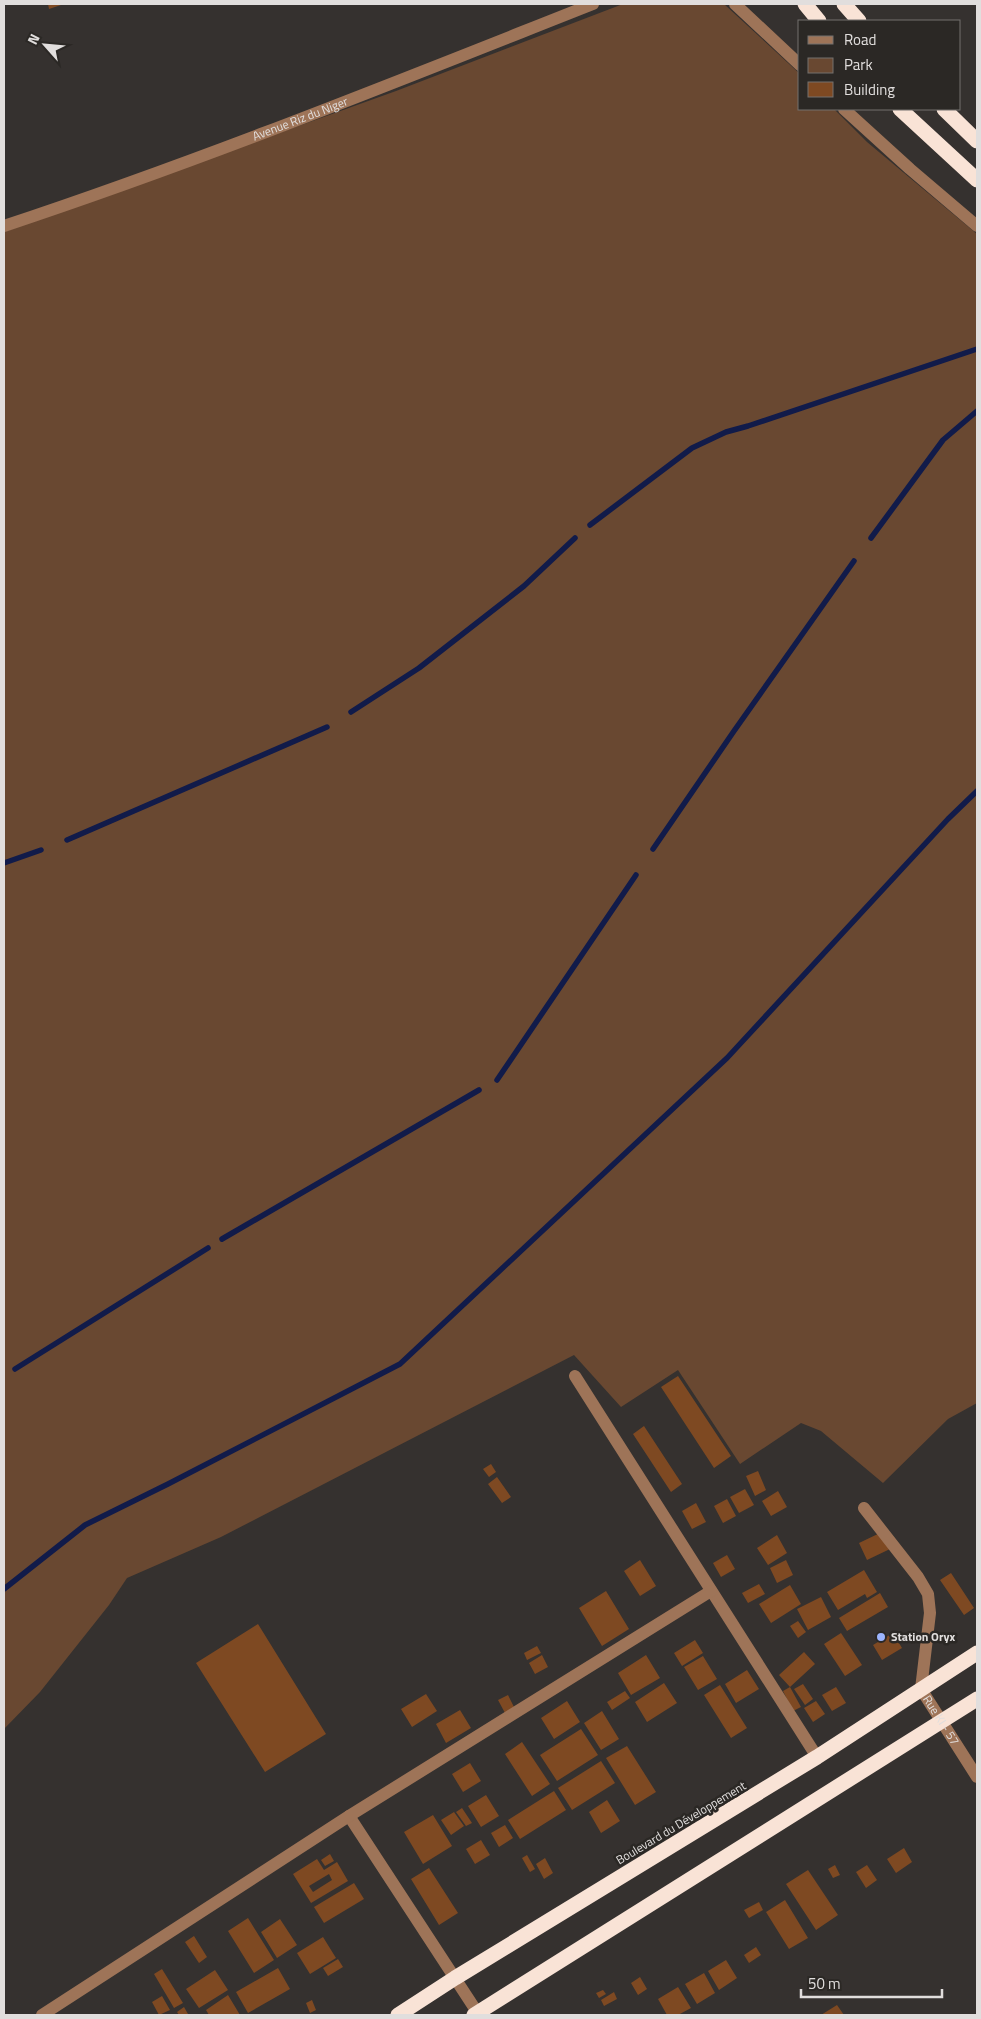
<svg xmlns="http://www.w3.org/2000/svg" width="981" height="2019" font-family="'Titillium Web',sans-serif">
<rect width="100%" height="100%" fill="#35312f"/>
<path fill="#694831" d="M 623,4 L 724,4 L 800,74 L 800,109 L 834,109 L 867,142 L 977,234 L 977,1403 L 948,1419 L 883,1483 L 821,1431 L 801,1423 L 740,1464 L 678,1370 L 621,1407 L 574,1355 L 221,1537 L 127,1578 L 109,1605 L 40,1692 L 4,1729 L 4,232 L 396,91 Z"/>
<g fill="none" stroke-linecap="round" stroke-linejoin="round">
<path stroke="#111b4a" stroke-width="5.5" d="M 590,525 L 692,448 L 726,432 L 748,426 L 977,349
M 871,538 L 943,440 L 977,411
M 351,712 L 419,668 L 524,586 L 575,538
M 67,840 L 327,727
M 653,849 L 734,731 L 854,561
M 4,863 L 41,850
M 497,1080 L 636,875
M 222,1239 L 479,1090
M 15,1369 L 208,1248
M 4,1589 L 85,1525 L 168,1484 L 400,1364 L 727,1058 L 948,819 L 977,791"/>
</g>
<path fill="#7e4922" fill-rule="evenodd" d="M 48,4 L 64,4 L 49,9 Z
M 678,1376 L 731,1456 L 714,1468 L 661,1387 Z
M 644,1426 L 682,1484 L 671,1492 L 633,1434 Z
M 491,1464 L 496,1472 L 489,1477 L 483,1469 Z
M 758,1471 L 766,1490 L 755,1496 L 746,1476 Z
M 497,1477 L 511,1497 L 502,1503 L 488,1484 Z
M 745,1489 L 754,1505 L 739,1513 L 730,1497 Z
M 778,1491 L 787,1507 L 771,1516 L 762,1501 Z
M 727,1499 L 736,1516 L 723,1523 L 714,1506 Z
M 696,1503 L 706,1522 L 692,1529 L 682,1511 Z
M 882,1532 L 890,1549 L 867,1560 L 859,1543 Z
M 777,1535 L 787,1553 L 768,1565 L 757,1548 Z
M 727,1555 L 735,1569 L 721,1577 L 713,1563 Z
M 640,1560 L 656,1586 L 640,1596 L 624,1571 Z
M 786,1560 L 793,1575 L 777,1583 L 770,1568 Z
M 864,1570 L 877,1592 L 867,1598 L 865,1594 L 838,1610 L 827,1592 Z
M 951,1573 L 974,1608 L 964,1615 L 940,1580 Z
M 759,1584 L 765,1594 L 748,1603 L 742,1593 Z
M 790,1585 L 801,1604 L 771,1623 L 759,1604 Z
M 606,1591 L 629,1629 L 602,1646 L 579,1608 Z
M 880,1593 L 888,1607 L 847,1631 L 839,1618 Z
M 821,1597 L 831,1617 L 808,1630 L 797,1609 Z
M 798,1621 L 806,1632 L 798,1638 L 790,1626 Z
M 258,1624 L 326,1734 L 265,1772 L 196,1663 Z
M 841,1633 L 862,1665 L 845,1676 L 824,1644 Z
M 893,1633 L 902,1648 L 882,1660 L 873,1645 Z
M 695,1640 L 703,1653 L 682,1666 L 674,1653 Z
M 537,1646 L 541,1653 L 527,1660 L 524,1653 Z
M 804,1652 L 815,1664 L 790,1687 L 779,1675 Z
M 542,1655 L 548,1667 L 535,1674 L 529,1663 Z
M 646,1655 L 660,1678 L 631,1695 L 618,1673 Z
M 703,1656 L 717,1679 L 698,1690 L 684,1667 Z
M 747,1670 L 759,1689 L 736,1703 L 725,1684 Z
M 664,1683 L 677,1703 L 647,1722 L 635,1702 Z
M 803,1684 L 813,1699 L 805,1705 L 794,1689 Z
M 720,1685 L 747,1728 L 731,1738 L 704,1695 Z
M 790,1687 L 801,1707 L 793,1711 L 783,1691 Z
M 836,1687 L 846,1703 L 832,1711 L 822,1695 Z
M 625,1691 L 630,1698 L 612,1710 L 607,1702 Z
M 426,1694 L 437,1711 L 412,1727 L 401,1709 Z
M 508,1695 L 515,1709 L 505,1713 L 498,1700 Z
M 567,1701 L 580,1722 L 554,1739 L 541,1718 Z
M 816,1701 L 825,1714 L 813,1722 L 804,1708 Z
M 460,1710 L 471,1728 L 446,1743 L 436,1724 Z
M 602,1711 L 619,1739 L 601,1750 L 584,1723 Z
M 581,1729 L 598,1755 L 557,1781 L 540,1755 Z
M 522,1742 L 550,1784 L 532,1796 L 505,1754 Z
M 627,1746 L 656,1792 L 635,1805 L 606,1758 Z
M 601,1761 L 615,1783 L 572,1810 L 558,1788 Z
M 470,1763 L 481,1781 L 463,1792 L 452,1774 Z
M 554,1791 L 566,1810 L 520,1839 L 508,1820 Z
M 486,1795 L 499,1816 L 481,1827 L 468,1806 Z
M 607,1800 L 620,1821 L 601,1833 L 589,1812 Z
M 462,1808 L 472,1823 L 466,1826 L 456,1812 Z
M 454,1812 L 464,1826 L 451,1835 L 441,1820 Z
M 433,1815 L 452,1846 L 423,1864 L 404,1832 Z
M 505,1825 L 513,1838 L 499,1847 L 491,1833 Z
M 481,1840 L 490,1855 L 475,1864 L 466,1849 Z
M 904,1848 L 912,1862 L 896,1873 L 887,1859 Z
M 330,1854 L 334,1861 L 325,1866 L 321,1860 Z
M 527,1855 L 535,1869 L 530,1872 L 522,1858 Z
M 545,1858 L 553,1873 L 544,1879 L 536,1864 Z
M 317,1859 L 324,1870 L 337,1862 L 348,1881 L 311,1903 L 293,1874 ZM 329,1874 L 332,1880 L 313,1892 L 309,1886 Z
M 835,1865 L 840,1875 L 833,1878 L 828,1869 Z
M 867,1865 L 877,1880 L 866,1888 L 856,1872 Z
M 429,1868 L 458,1913 L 439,1925 L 411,1879 Z
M 808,1870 L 838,1915 L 816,1930 L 786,1884 Z
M 354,1883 L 364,1899 L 324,1923 L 314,1907 Z
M 785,1900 L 808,1938 L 789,1949 L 766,1912 Z
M 759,1902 L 763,1910 L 749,1918 L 744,1910 Z
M 248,1918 L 274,1960 L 254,1973 L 228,1931 Z
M 280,1919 L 297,1945 L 277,1958 L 261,1932 Z
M 194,1936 L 207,1957 L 199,1963 L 185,1942 Z
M 323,1937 L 336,1958 L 310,1974 L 297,1953 Z
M 756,1947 L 761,1955 L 749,1963 L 744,1955 Z
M 338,1959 L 343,1967 L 328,1976 L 323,1968 Z
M 726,1960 L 737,1978 L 719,1990 L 708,1971 Z
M 278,1968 L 290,1989 L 248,2013 L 236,1992 Z
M 162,1969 L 183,2003 L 174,2008 L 154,1974 Z
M 215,1970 L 228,1990 L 199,2008 L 186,1989 Z
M 704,1973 L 715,1993 L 697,2004 L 685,1984 Z
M 640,1977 L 647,1989 L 638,1995 L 631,1983 Z
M 678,1987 L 691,2008 L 678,2015 L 667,2015 L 658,1999 Z
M 603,1990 L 606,1994 L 599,1998 L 596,1993 Z
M 614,1992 L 617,1999 L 604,2006 L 601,2000 Z
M 228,1995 L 240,2015 L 209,2015 L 206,2010 Z
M 162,1996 L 170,2010 L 159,2015 L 152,2002 Z
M 312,2000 L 316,2010 L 310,2013 L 306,2003 Z
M 837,2005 L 844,2015 L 821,2015 Z
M 184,2007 L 188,2014 L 179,2015 L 177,2012 Z"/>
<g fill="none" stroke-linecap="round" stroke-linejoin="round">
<g stroke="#9e7458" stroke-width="12">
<path d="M 735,4 L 800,65"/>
<path d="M 844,109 L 910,169 L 977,226"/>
<path id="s1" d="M 4,226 C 203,160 398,81 593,4"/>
<path d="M 575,1376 L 817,1757"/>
<path id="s2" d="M 864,1508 L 918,1577 L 928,1594 L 930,1613 L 921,1689 L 977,1777"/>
<path d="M 349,1816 L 479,2015"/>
<path d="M 42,2015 L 349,1816 L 711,1591"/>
</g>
<path stroke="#f9e3d6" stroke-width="15" d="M 805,4 L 819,21
M 844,4 L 859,21
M 900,109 L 977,180
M 944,109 L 977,141
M 398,2015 L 455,1978 L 817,1757 L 977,1653
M 474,2015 L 977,1699"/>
</g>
<circle fill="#9cb4fd" stroke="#2b2825" stroke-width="2" cx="881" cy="1637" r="5"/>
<g text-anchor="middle" stroke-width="5" stroke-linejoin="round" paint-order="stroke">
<g font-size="12" fill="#e1dedd" stroke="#2b2825">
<text dy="4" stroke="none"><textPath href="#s1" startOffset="315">Avenue Riz du Niger</textPath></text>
<text dy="4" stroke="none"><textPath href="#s2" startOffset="240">Rue KI - 57</textPath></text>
<text transform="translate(681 1823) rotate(-31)" y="4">Boulevard du Développement</text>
</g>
<g font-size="12" font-weight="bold" fill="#e1dedd" stroke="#2b2825" text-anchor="start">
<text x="891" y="1641">Station Oryx</text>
</g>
</g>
<rect width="981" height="2019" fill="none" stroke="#e1dedd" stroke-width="10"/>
<rect x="798" y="20" width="162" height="90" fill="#2b2825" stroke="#74716f"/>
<rect x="808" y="36" width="25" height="8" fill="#9e7458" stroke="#74716f"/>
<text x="844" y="45" font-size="15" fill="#e1dedd">Road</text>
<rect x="808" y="58" width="25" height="15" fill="#694831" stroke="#74716f"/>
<text x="844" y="70" font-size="15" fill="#e1dedd">Park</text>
<rect x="808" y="82" width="25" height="15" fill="#7e4922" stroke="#74716f"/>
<text x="844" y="95" font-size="15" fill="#e1dedd">Building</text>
<g transform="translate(45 45) rotate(297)" stroke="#2b2825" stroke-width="4" paint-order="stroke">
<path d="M0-4L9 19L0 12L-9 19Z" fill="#e1dedd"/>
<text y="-8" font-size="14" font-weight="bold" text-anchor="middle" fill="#e1dedd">N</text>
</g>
<path d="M801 1989v8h141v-8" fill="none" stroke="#e1dedd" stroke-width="2.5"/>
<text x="808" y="1989" font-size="15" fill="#e1dedd" stroke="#2b2825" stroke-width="4" paint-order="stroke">50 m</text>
</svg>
